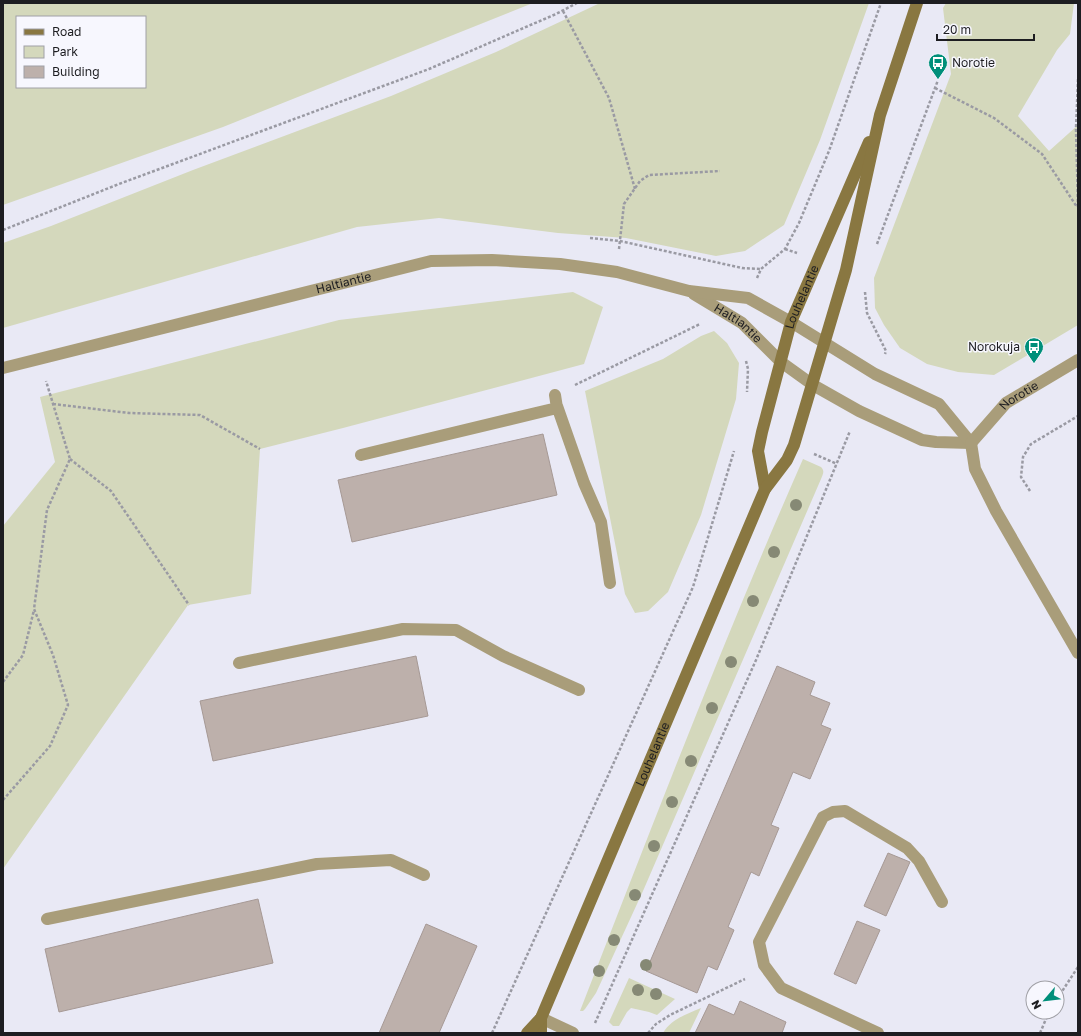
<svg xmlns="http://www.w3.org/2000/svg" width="1081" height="1036" font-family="'Golos Text',sans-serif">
<rect width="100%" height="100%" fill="#e9e9f5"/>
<path fill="#d4d8bc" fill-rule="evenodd" d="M 3,3 L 533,3 L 223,127 L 3,205 ZM 17,17 L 145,17 L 145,87 L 17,87 Z
M 600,3 L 869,3 L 820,140 L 784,225 L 745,251 L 716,256 L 626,238 L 558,233 L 439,218 L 357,227 L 3,328 L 3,243 L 51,226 L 193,170 L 391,96 L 496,52 Z
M 946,3 L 1074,3 L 1070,34 L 1057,50 L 1018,116 L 1049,151 L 1078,125 L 1078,325 L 994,375 L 958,372 L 927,364 L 900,348 L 884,325 L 875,308 L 874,278 L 951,74 L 943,8 Z
M 573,292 L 603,307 L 584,364 L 343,428 L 260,449 L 251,594 L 188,605 L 3,869 L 3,526 L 55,462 L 40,397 L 339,320 Z
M 714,331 L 727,343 L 739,363 L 736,399 L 701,515 L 668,592 L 648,611 L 635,613 L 625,594 L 585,391 L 663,359 L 701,336 Z
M 803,459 L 821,467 C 825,471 823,474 821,479 L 643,891 L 596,993 L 585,1009 L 583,1011 L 580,1011 C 652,826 723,641 803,459 Z
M 629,978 L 675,999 L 657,1015 L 649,1012 L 631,1008 L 627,1012 L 619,1026 L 613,1026 L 609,1022 Z
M 701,1008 L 689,1033 L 663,1033 C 671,1019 687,1014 701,1008 Z"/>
<path fill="#bdb0ab" stroke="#a69995" d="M 543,434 L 557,495 L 352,542 L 338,480 Z
M 416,656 L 428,716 L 213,761 L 200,701 Z
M 777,666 L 815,682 L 810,695 L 830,703 L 821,725 L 831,729 L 810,779 L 793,772 L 771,825 L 779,828 L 759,876 L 751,872 L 728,927 L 734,930 L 717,970 L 708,966 L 697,993 L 646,971 Z
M 888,853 L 910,862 L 886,916 L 864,906 Z
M 258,899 L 273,963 L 59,1012 L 45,949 Z
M 857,921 L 880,930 L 856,984 L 834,974 Z
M 426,924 L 477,946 L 439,1033 L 379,1033 Z
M 740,1001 L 786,1022 L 782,1033 L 783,1033 L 695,1033 L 709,1004 L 734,1015 Z"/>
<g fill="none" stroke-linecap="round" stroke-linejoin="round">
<path stroke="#9a9aa3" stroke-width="2.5" stroke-dasharray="3 2" stroke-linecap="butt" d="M 563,11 L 609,98 L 635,189
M 1078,79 L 1076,128 L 1078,209
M 935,88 L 994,118 L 1042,154 L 1077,207
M 3,230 L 119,184 L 429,69 L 556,14 L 577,3
M 590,238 L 620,241 L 742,268 L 761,269
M 877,244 L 938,80
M 619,249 L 624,204 L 640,181 L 649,175 L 720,171
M 785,249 L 797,253
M 757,278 L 761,269 L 785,249 L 799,223 L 829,151 L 881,3
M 865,292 L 867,313 L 886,351 L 885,354
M 746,361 L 748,369 L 747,392
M 575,385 L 700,324
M 53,404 L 129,413 L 200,415 L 260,449
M 814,454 L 837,464
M 70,459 L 111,491 L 189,605
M 1030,491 L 1021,477 L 1023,457 L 1031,444 L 1078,416
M 3,682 L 23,655 L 34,610
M 3,800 L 50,746 L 68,705 L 53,655 L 34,609 L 47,510 L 70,459 L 46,381
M 1057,999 L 1078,967
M 595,1023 L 756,660 L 850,431
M 492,1033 L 693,587 L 734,451
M 648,1033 L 656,1024 L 670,1015 L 745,979
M 1040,1033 L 1049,1012"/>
<path stroke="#a99d7a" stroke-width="12" d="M 557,406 L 584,483 L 601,522 L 610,583
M 361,455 L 557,408 L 555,395
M 239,663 L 403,629 L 456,630 L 503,656 L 579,690
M 47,919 L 317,864 L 391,860 L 424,875
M 541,1018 L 573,1033
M 878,1033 L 781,988 L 764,965 L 759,942 L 823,817 L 833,812 L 845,811 L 907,848 L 919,861 L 942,902"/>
<g stroke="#a99d7a" stroke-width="12">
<path id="s1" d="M 694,294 L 742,323 L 781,362 L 813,385 L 859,411 L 922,440 L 936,442 L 971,443"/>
<path id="s2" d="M 3,368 L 431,261 L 492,260 L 560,264 L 617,272 L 689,291 L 748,298 L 791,322 L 875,374 L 939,404 L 971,443 L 975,469 L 996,511 L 1078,653"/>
<path id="s3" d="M 971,443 L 1006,403 L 1078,360"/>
</g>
<g stroke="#897741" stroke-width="12">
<path id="s4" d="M 765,489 L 758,451 L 762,432 L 791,322 L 869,142"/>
<path d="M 541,1018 L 541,1033"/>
<path id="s5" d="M 527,1033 L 541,1018 L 765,489 L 787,460 L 794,445 L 846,270 L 880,115 L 917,3"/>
</g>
</g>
<g fill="#868975">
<circle cx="796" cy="505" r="6"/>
<circle cx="774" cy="552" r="6"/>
<circle cx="753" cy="601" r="6"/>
<circle cx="731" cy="662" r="6"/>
<circle cx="712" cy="708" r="6"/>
<circle cx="691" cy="761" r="6"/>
<circle cx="672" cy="802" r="6"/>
<circle cx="654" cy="846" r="6"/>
<circle cx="635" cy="895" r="6"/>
<circle cx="614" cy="940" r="6"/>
<circle cx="646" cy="965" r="6"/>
<circle cx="599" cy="971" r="6"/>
<circle cx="638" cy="990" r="6"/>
<circle cx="656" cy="994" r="6"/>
</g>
<defs>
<symbol id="bus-pin" viewBox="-11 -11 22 30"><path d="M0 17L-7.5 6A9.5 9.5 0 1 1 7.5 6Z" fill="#008f7a" stroke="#f7f7fe"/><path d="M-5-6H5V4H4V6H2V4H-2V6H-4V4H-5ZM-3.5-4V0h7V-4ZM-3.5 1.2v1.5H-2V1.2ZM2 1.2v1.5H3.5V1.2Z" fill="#fff"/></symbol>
</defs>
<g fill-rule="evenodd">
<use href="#bus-pin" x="927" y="52" width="22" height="30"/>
<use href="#bus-pin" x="1023" y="336" width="22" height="30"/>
</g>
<g text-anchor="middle" stroke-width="3" stroke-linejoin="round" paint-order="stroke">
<g font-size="12" fill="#1d1d21" stroke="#f7f7fe" text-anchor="start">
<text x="952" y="67">Norotie</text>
<text x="1020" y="351" text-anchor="end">Norokuja</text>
</g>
<g font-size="12" fill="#1d1d21" stroke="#f7f7fe">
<text dy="4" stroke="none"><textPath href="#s2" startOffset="351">Haltiantie</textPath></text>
<text dy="4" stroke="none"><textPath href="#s4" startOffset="199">Louhelantie</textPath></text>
<text dy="4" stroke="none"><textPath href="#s1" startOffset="53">Haltiantie</textPath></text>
<text dy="4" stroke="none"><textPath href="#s3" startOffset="68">Norotie</textPath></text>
<text dy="4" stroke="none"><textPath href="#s5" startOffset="307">Louhelantie</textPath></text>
</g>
</g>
<rect width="1081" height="1036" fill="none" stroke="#1d1d21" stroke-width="8"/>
<rect x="16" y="16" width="130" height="72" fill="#f7f7fe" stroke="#a0a0a6"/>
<rect x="24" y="29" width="20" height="6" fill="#897741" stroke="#a0a0a6"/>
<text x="52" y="36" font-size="12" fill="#1d1d21">Road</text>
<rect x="24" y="46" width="20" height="12" fill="#d4d8bc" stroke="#a0a0a6"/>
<text x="52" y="56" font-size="12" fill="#1d1d21">Park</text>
<rect x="24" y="66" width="20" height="12" fill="#bdb0ab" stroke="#a0a0a6"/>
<text x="52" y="76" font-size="12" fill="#1d1d21">Building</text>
<g transform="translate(1045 1000) rotate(242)"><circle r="19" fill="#f7f7fe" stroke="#a0a0a6"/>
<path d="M0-3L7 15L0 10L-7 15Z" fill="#008f7a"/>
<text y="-6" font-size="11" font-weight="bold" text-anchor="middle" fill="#1d1d21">N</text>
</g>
<path d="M937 34v6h97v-6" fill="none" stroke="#1d1d21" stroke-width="2"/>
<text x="943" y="34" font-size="12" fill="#1d1d21" stroke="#f7f7fe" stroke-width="3" paint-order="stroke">20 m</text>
</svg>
